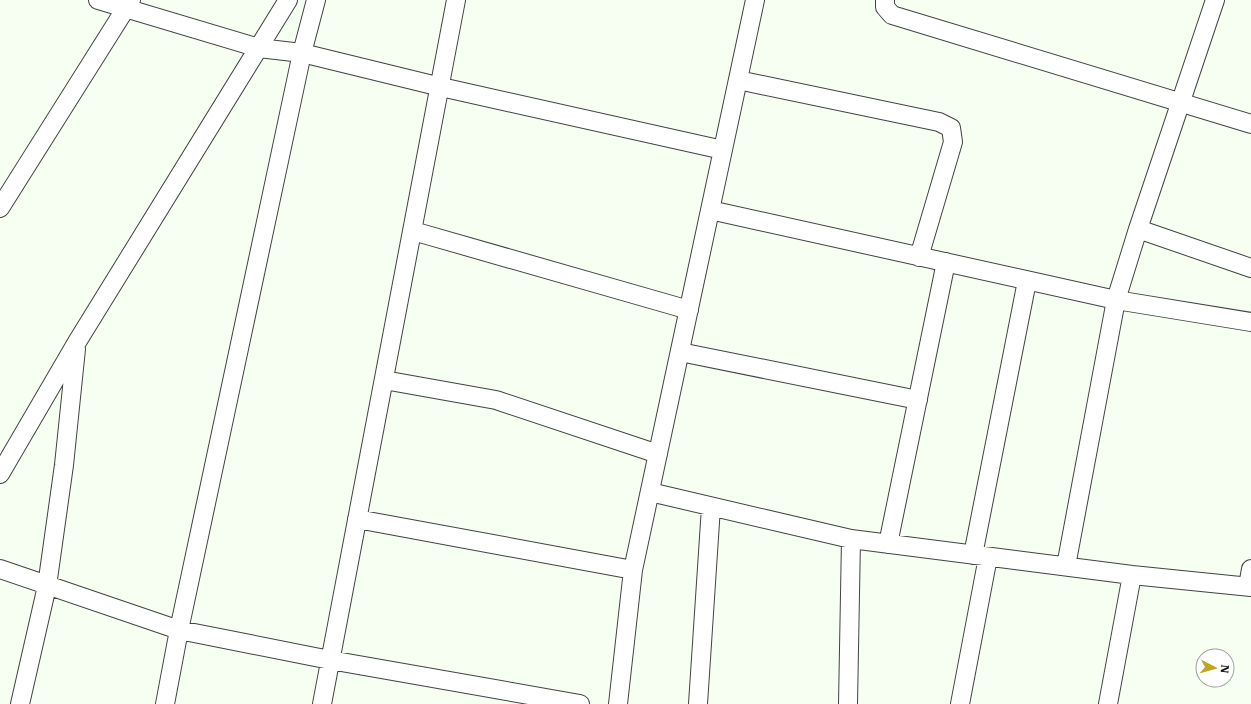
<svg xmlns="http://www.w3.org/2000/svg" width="1251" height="704" font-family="'IBM Plex Serif',serif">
<rect width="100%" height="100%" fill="#f6fff2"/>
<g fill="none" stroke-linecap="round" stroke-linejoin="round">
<defs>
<path id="minor" d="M 98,0 L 259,48 L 302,53 L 441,87 L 723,150
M 885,0 L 885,7 L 892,15 L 1251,124
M 738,80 L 939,122 L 951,128 L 953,142 L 919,257
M 0,208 L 131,0
M 710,210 L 1116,300 L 1251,322
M 1138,229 L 1251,268
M 413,231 L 689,310
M 680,352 L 918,400
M 384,380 L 496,400 L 658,454
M 0,474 L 77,342 L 288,0
M 650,492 L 851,539 L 1132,575 L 1251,587
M 357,519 L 633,570
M 888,544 L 946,262
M 973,555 L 1027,281
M 1066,566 L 1116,300 L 1138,229 L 1215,0
M 0,569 L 179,630 L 330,660 L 580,704
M 1248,586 L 1251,569
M 20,704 L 47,586 L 64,465 L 76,349
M 165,704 L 179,630 L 302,53 L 316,0
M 322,704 L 456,0
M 618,704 L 633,570 L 755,0
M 698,704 L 711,507
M 848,704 L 851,539
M 960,704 L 988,557
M 1108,704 L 1132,575"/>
</defs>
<use href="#minor" stroke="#424242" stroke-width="20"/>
<use href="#minor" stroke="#fff" stroke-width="18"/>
</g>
<g transform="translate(1215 668) rotate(96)"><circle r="19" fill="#ffffff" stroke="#9f9f9f"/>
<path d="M0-3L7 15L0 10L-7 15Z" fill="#c0a426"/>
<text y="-6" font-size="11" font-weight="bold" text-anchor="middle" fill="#0f0f0f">N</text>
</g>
</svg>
